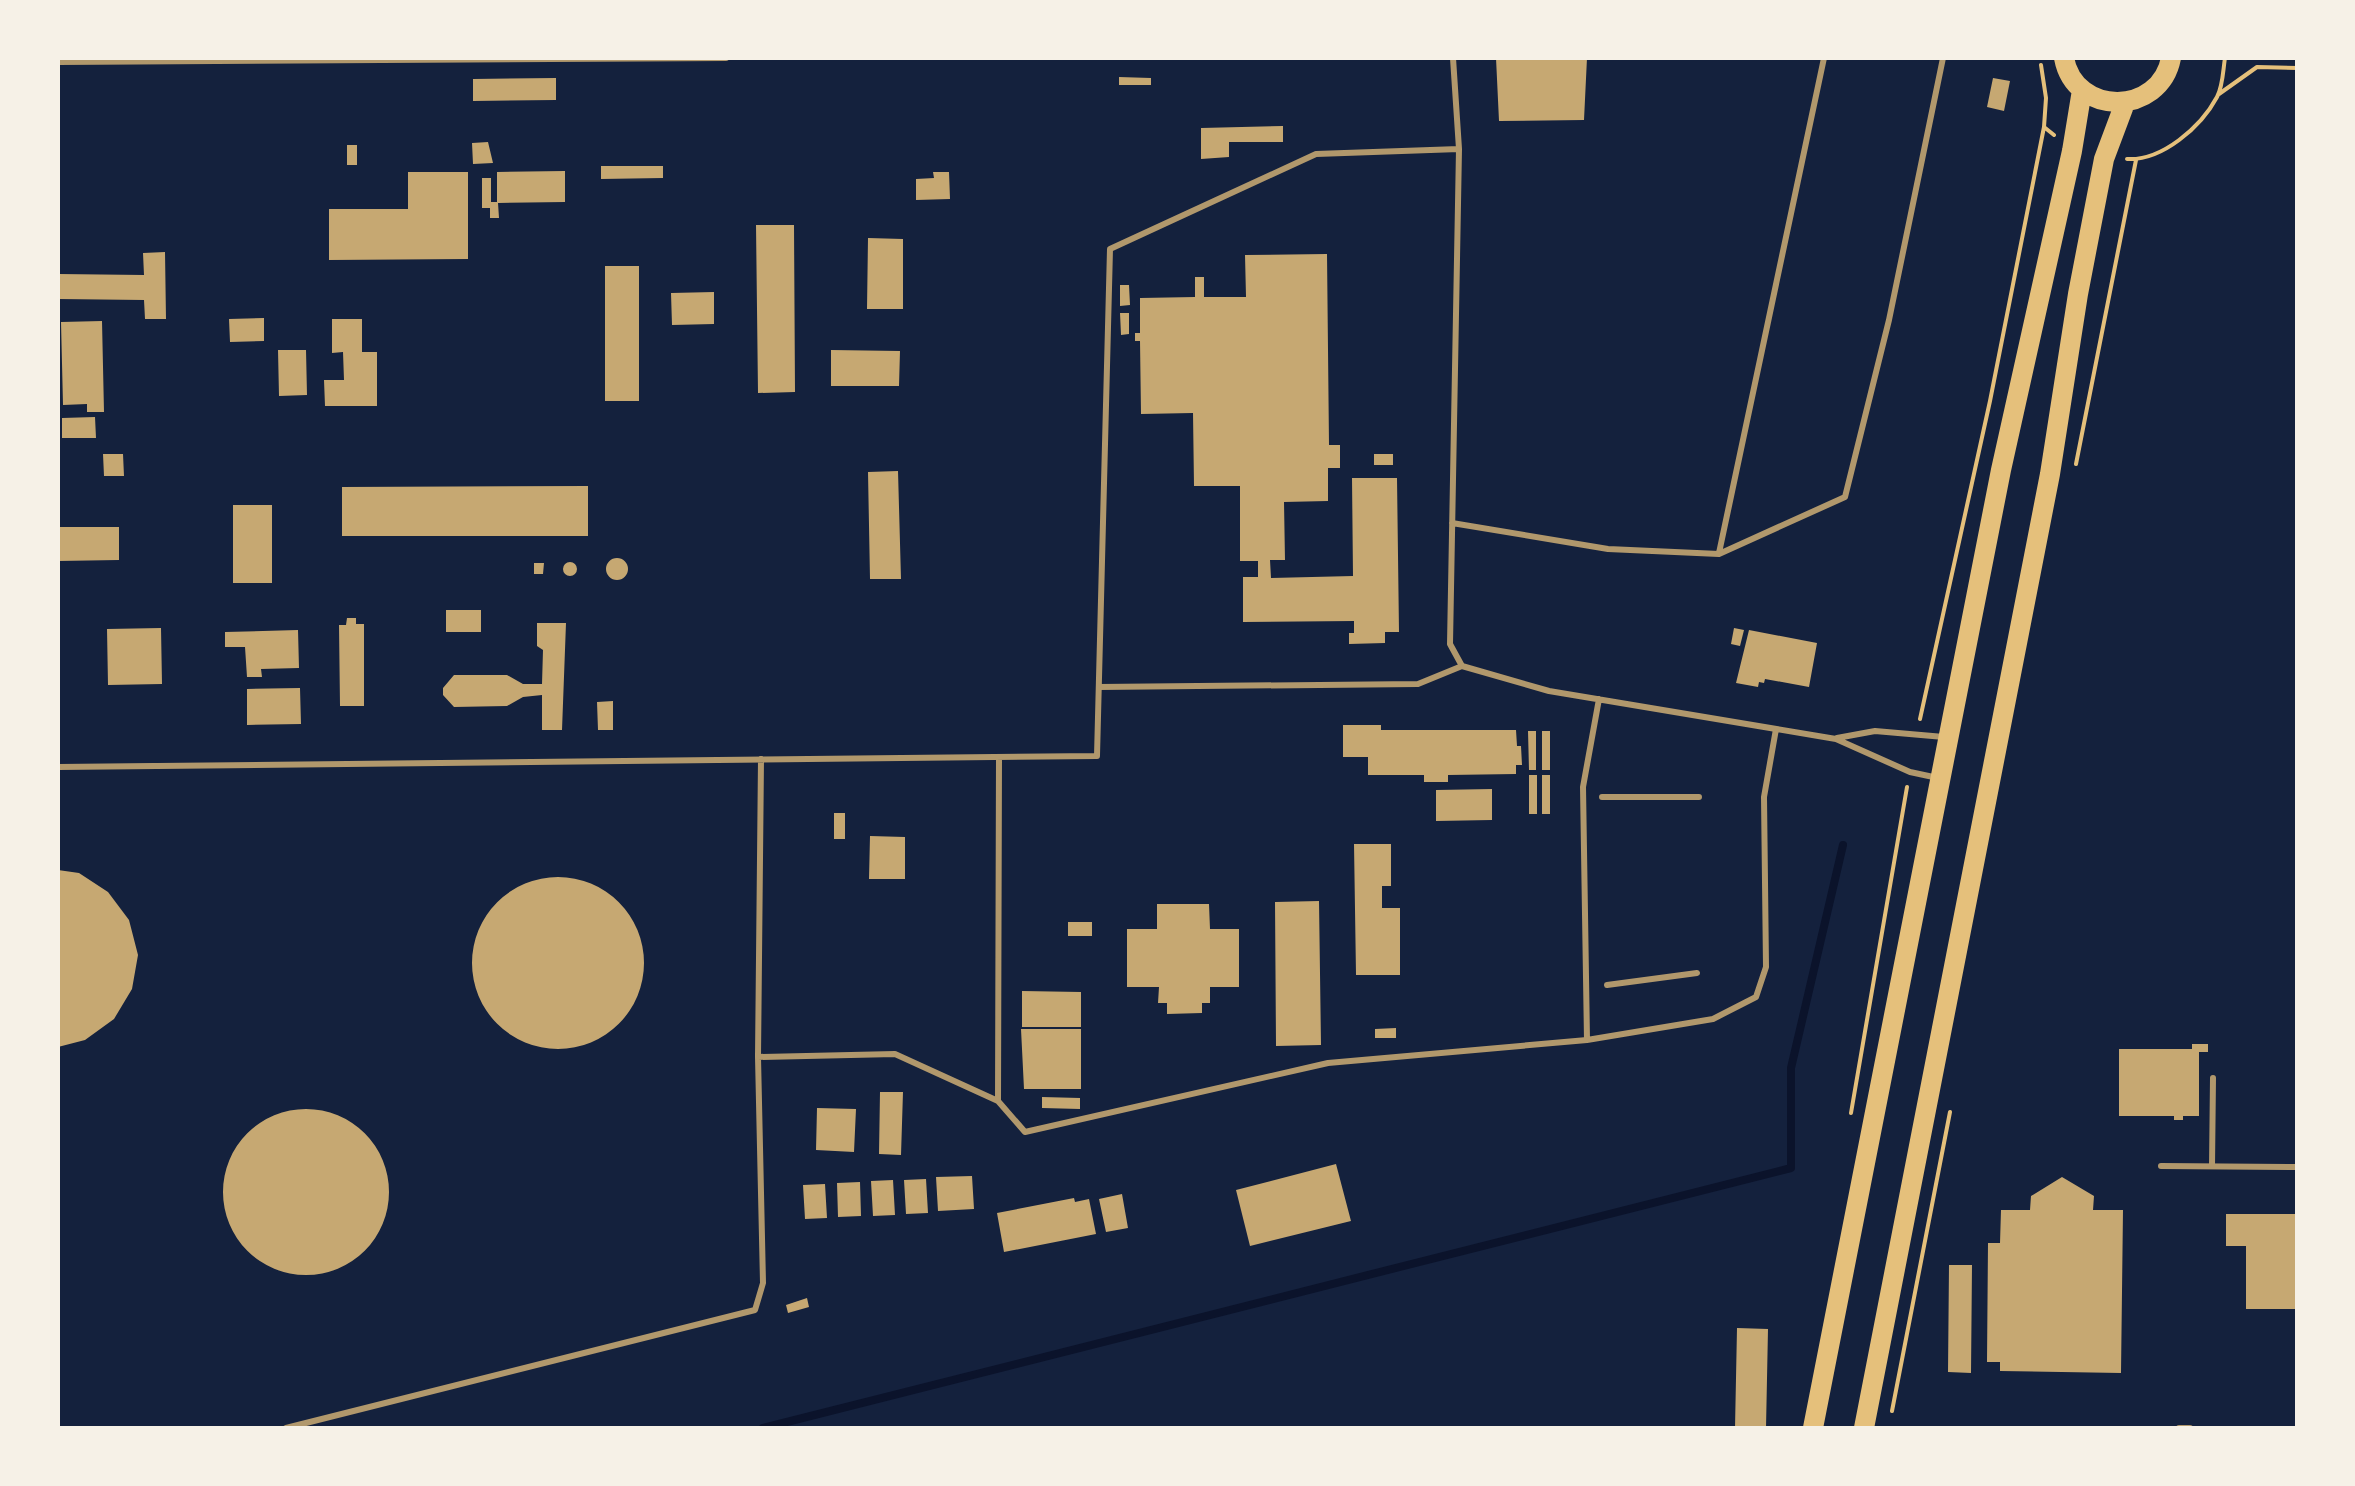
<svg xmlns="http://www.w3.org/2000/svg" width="2355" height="1486" font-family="Helvetica,sans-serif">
<rect width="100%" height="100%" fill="#14213d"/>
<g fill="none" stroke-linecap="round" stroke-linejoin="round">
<path stroke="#0b132b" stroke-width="8" d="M 763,1428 L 1791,1168 L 1791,1068 L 1843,845"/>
</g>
<path fill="#c6a872" d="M 1496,58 L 1587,58 L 1584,120 L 1499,121 Z
M 1119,77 L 1151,78 L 1151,85 L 1119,85 Z
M 556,78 L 556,100 L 473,101 L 473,79 Z
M 1993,78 L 2010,81 L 2004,111 L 1987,107 Z
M 1283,126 L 1283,142 L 1229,142 L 1229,157 L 1201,159 L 1201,128 Z
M 488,142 L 493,163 L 473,164 L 472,143 Z
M 347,145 L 357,145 L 357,165 L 347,165 Z
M 601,166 L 663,166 L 663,178 L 601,179 Z
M 565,171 L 565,202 L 498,203 L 499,218 L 490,218 L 490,208 L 482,208 L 482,178 L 491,178 L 491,202 L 497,202 L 497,172 Z
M 408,172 L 468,172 L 468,259 L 329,260 L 329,209 L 408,209 Z
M 933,172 L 949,172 L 950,199 L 916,200 L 916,179 L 934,178 Z
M 756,225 L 794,225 L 795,392 L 758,393 Z
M 868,238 L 903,239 L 903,309 L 867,309 Z
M 165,252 L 166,319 L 145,319 L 144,300 L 58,299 L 58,274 L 144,275 L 143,253 Z
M 1327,254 L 1329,445 L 1340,445 L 1340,468 L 1328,468 L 1328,501 L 1284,502 L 1285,560 L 1270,560 L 1271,578 L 1353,576 L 1352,478 L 1397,478 L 1399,632 L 1385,632 L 1385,643 L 1349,644 L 1349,633 L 1354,633 L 1354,621 L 1243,622 L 1243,577 L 1258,577 L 1258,561 L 1240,561 L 1240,486 L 1194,486 L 1193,413 L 1141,414 L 1140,341 L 1135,341 L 1135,333 L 1140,333 L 1140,298 L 1195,297 L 1195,277 L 1204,277 L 1204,297 L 1246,297 L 1245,255 Z
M 605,266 L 639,266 L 639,401 L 605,401 Z
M 1120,285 L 1129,285 L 1130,305 L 1120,306 Z
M 714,292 L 714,324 L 672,325 L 671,293 Z
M 1120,313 L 1129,313 L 1129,334 L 1121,335 Z
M 264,318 L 264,341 L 230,342 L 229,319 Z
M 332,319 L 362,319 L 362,352 L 377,352 L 377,406 L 325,406 L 324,380 L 344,380 L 343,352 L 332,353 Z
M 102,321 L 104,412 L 87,412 L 87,404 L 63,405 L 61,322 Z
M 278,350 L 306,350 L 307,395 L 279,396 Z
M 831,350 L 900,351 L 899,386 L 831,386 Z
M 95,417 L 96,438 L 62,438 L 62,418 Z
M 103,454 L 123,454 L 124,476 L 104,476 Z
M 1374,454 L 1393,454 L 1393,465 L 1374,465 Z
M 898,471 L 901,579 L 870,579 L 868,472 Z
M 588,486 L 588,536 L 342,536 L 342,487 Z
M 233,505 L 272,505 L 272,583 L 233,583 Z
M 58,527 L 119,527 L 119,560 L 58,561 Z
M606 569a11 11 0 1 1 22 0a11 11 0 1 1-22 0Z
M563 569a7 7 0 1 1 14 0a7 7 0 1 1-14 0Z
M 534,563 L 544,563 L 543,574 L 534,574 Z
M 446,610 L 481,610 L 481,632 L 446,632 Z
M 347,618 L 356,618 L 356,624 L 364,624 L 364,706 L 340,706 L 339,625 L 346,625 Z
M 537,623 L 566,623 L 562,730 L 542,730 L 542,695 L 523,697 L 507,706 L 454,707 L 443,695 L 443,688 L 454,675 L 507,675 L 523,684 L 542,684 L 543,650 L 537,646 Z
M 161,628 L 162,684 L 108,685 L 107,629 Z
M 1734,628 L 1744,630 L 1740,646 L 1731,644 Z
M 298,630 L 299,668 L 261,669 L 262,677 L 247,677 L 245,647 L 225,647 L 225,632 Z
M 1749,630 L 1817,643 L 1809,687 L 1765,679 L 1764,683 L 1759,682 L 1758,687 L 1736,683 Z
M 300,688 L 301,724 L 247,725 L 247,689 Z
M 613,701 L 613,730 L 598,730 L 597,702 Z
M 1343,725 L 1381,725 L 1381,730 L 1516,730 L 1517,746 L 1521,746 L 1522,765 L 1516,765 L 1516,774 L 1448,775 L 1448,782 L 1424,782 L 1424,775 L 1368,775 L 1368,757 L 1343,757 Z
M 1528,731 L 1536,731 L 1536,770 L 1529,770 Z
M 1542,731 L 1550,731 L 1550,770 L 1542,770 Z
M 1529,775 L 1537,775 L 1537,814 L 1529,814 Z
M 1542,775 L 1550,775 L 1550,814 L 1542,814 Z
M 1492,789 L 1492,820 L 1436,821 L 1436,790 Z
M 834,813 L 845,813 L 845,839 L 834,839 Z
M 870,836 L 905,837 L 905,879 L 869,879 Z
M 1354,844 L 1391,844 L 1391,886 L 1382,886 L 1382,908 L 1400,908 L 1400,975 L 1356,975 Z
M 58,870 L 79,873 L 108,892 L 129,920 L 138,955 L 132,989 L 114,1019 L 85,1040 L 58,1047 Z
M472 963a86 86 0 1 1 172 0a86 86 0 1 1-172 0Z
M 1319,901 L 1321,1045 L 1276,1046 L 1275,902 Z
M 1157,904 L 1209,904 L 1210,929 L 1239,929 L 1239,987 L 1210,987 L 1210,1003 L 1202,1003 L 1202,1013 L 1167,1014 L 1167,1003 L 1158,1003 L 1159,987 L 1127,987 L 1127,929 L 1157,929 Z
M 1068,922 L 1092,922 L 1092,936 L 1068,936 Z
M 1022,991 L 1081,992 L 1081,1027 L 1022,1027 Z
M 1396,1028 L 1396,1038 L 1375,1038 L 1375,1029 Z
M 1021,1029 L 1081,1029 L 1081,1089 L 1024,1089 Z
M 2192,1044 L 2208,1044 L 2208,1052 L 2199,1052 L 2199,1116 L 2183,1116 L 2183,1120 L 2174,1120 L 2174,1116 L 2119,1116 L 2119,1049 L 2192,1049 Z
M 880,1092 L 903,1092 L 901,1155 L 879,1154 Z
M 1042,1097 L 1080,1098 L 1080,1109 L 1042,1108 Z
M 817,1108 L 856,1109 L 854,1152 L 816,1150 Z
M223 1192a83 83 0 1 1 166 0a83 83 0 1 1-166 0Z
M 1336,1164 L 1351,1221 L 1250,1246 L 1236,1190 Z
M 972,1176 L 974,1209 L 938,1211 L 936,1177 Z
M 2062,1177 L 2094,1196 L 2093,1210 L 2123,1210 L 2121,1373 L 2000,1371 L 2000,1362 L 1987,1362 L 1988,1243 L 2000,1243 L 2001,1210 L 2030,1210 L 2031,1196 Z
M 926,1179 L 928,1213 L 906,1214 L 904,1180 Z
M 893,1180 L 895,1215 L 873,1216 L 871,1181 Z
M 860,1182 L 861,1216 L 838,1217 L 837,1183 Z
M 825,1184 L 827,1218 L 805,1219 L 803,1185 Z
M 1122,1194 L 1128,1228 L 1106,1232 L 1099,1199 Z
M 1074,1198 L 1075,1202 L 1089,1199 L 1096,1234 L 1004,1252 L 997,1213 Z
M 2226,1214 L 2298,1214 L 2298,1309 L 2246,1309 L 2246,1246 L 2226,1246 Z
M 1949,1265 L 1972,1265 L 1971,1373 L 1948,1372 Z
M 807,1298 L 809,1307 L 788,1313 L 786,1305 Z
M 1737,1328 L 1768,1329 L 1766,1428 L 1735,1428 Z"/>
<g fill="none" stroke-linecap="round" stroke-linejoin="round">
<path stroke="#e5c07b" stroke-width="4" d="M 2041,65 L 2046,98 L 2044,127 L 2054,135
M 2219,94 L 2257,67 L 2298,68
M 2127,159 C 2162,161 2201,127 2217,97 C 2223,86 2223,70 2225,58
M 2076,464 L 2136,160
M 1920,719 L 1990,401 L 2044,127
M 1851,1113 L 1907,787
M 1892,1411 L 1950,1112"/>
<path stroke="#b1986c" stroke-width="6" d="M 1453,58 L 1459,149
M 58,62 L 726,58
M 1452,523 L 1608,549 L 1719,554 L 1845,497 L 1889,320 L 1943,58
M 1719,553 L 1824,58
M 1099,687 L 1418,684 L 1462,666
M 1837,738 L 1875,731 L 1944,737
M 58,767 L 1097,756 L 1110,249 L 1316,154 L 1459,149 L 1450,644 L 1462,666 L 1549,691 L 1836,739 L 1910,772 L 1938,778
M 1602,797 L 1699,797
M 1607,985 L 1697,973
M 1587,1040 L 1583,787 L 1599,699
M 758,1057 L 895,1054 L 998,1101 L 1025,1132 L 1328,1063 L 1587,1040 L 1713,1019 L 1756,997 L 1766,967 L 1764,797 L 1776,729
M 998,1101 L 999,757
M 2161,1166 L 2298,1167
M 2212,1166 L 2213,1078
M 286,1428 L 755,1310 L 763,1283 L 758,1057 L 761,759
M 2179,1428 L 2190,1428"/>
<path stroke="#e5c07b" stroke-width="20" d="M 2064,58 C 2075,117 2160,116 2171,58
M 1813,1428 L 2001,470 L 2072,151 L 2082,90
M 1864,1428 L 2050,474 L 2078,294 L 2104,159 L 2125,103"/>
</g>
<rect width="2355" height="1486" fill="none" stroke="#f6f1e7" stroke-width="120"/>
</svg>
